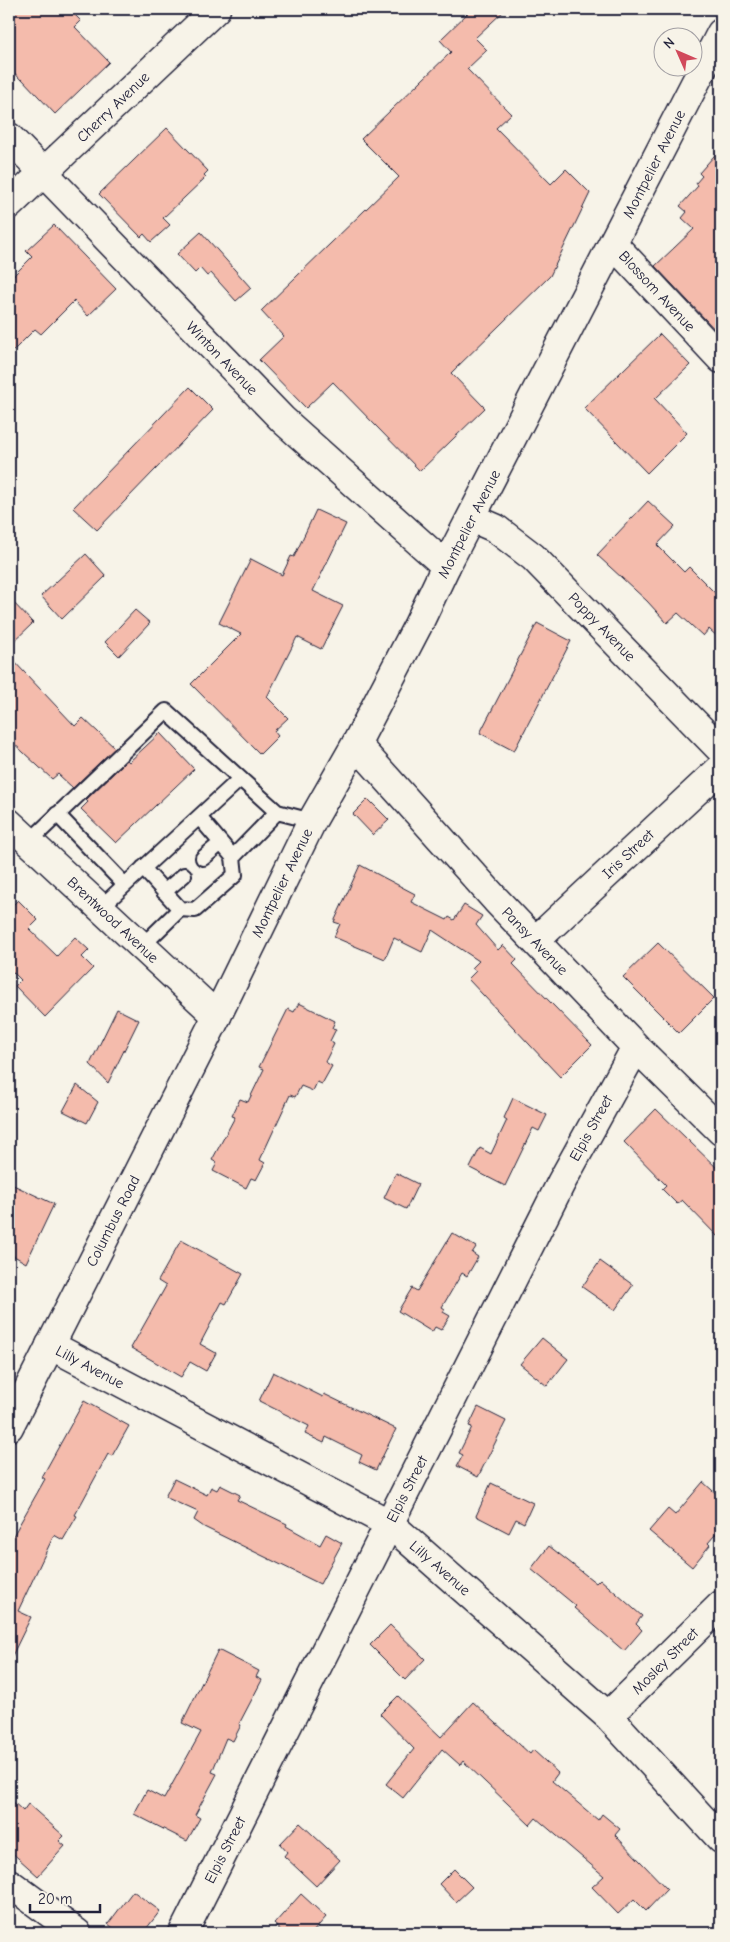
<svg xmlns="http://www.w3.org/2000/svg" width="730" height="1942" font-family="'Comic Neue',sans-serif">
<rect width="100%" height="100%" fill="#f7f3e8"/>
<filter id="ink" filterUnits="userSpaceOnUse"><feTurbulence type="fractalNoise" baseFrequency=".02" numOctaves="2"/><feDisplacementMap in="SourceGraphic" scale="10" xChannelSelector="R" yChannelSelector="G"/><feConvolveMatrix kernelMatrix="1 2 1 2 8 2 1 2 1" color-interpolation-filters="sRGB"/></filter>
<g filter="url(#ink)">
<path fill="#f4bbac" stroke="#22223b" d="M 9,9 L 69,9 L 81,21 L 75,27 L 109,62 L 55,114 L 22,79 L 21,80 L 9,67 Z
M 472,9 L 506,9 L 475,38 L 487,50 L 467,69 L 511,114 L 496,128 L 551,184 L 566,169 L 590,193 L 550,276 L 451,373 L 485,408 L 420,471 L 333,382 L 306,408 L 259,360 L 284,336 L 261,311 L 399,177 L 361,139 L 451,52 L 440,40 Z
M 167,128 L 208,171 L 204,175 L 206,177 L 163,218 L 170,225 L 151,242 L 144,234 L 141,237 L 99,194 Z
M 721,148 L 721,336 L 655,266 L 694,229 L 682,218 L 687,212 L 680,206 L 698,186 L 696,183 L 702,176 L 699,173 Z
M 54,225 L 116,289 L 88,316 L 74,301 L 41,334 L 35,329 L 9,355 L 9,280 L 32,257 L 26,251 Z
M 201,232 L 251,288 L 236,301 L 211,273 L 207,276 L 200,268 L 195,273 L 177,254 Z
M 660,334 L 690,365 L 655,399 L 687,433 L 647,473 L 584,408 Z
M 190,387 L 213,410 L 97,530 L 73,508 Z
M 648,501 L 675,526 L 657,545 L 684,572 L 689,567 L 721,599 L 721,640 L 709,629 L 703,636 L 678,613 L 667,623 L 647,601 L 597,555 Z
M 316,510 L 346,524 L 313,591 L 343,606 L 321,649 L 297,637 L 267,697 L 288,718 L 274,731 L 278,736 L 260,754 L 191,684 L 241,634 L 219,623 L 251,559 L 282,575 L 291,556 L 294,557 Z
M 86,554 L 106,576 L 62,619 L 41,596 Z
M 9,598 L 33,623 L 9,646 Z
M 135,610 L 150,623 L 119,656 L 105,642 Z
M 537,623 L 571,641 L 514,751 L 480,733 Z
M 9,656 L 75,726 L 83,718 L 115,748 L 73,788 L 58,774 L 52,779 L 9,739 Z
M 160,733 L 194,769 L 116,843 L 81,809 L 88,802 L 86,800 L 127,760 L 129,762 Z
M 368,799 L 389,820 L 373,835 L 353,814 Z
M 360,865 L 415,894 L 411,902 L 447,920 L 449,917 L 454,920 L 464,905 L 482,916 L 476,925 L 498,950 L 503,945 L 517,960 L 513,964 L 592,1045 L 560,1077 L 468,979 L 476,971 L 472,968 L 479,961 L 432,930 L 422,952 L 394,938 L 385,959 L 334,937 L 340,924 L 334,922 Z
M 18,900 L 38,920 L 29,929 L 57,956 L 75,937 L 89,950 L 82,957 L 93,968 L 45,1017 L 15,986 L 21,980 L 9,968 L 9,909 Z
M 658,943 L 714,998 L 679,1033 L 623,977 Z
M 299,1003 L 335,1021 L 332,1028 L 336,1029 L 330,1041 L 334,1044 L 325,1062 L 332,1066 L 322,1084 L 317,1082 L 313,1091 L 301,1086 L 295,1097 L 290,1095 L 260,1160 L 265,1163 L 256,1180 L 251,1178 L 246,1188 L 213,1171 L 217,1163 L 212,1160 L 235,1117 L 232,1116 L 240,1099 L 248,1102 L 264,1069 L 259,1067 L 288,1009 L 294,1012 Z
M 117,1009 L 139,1020 L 108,1083 L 90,1064 Z
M 77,1085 L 98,1102 L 87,1123 L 63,1111 Z
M 513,1098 L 547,1115 L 539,1131 L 533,1128 L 505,1186 L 470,1168 L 480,1148 L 491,1154 L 507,1120 L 504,1118 Z
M 656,1109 L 721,1172 L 721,1240 L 682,1200 L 677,1204 L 662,1189 L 666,1185 L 624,1142 Z
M 396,1173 L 418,1184 L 406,1209 L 384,1198 Z
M 9,1183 L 54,1204 L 26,1263 L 9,1253 Z
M 452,1233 L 476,1247 L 472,1253 L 478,1257 L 467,1276 L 462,1273 L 442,1307 L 445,1309 L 443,1312 L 450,1316 L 441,1330 L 435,1327 L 432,1332 L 398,1311 L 412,1288 L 417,1291 Z
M 181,1240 L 243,1274 L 226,1304 L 222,1302 L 200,1344 L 216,1353 L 206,1371 L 190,1362 L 181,1377 L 131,1348 L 166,1286 L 158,1281 Z
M 600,1261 L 633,1285 L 615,1310 L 582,1287 Z
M 542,1338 L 568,1359 L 547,1386 L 520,1364 Z
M 273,1372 L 323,1397 L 324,1394 L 396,1429 L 376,1470 L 359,1462 L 362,1455 L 326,1437 L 324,1443 L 305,1434 L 309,1426 L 259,1401 Z
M 84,1401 L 129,1426 L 112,1456 L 108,1454 L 75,1515 L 77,1516 L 63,1540 L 54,1535 L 18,1611 L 31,1617 L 9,1662 L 9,1543 L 45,1479 L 42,1477 Z
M 478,1407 L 506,1421 L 478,1477 L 457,1466 L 463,1455 L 459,1453 L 472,1427 L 469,1426 Z
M 174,1479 L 207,1495 L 211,1487 L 217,1490 L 220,1485 L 240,1495 L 237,1500 L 287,1524 L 286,1526 L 320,1545 L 326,1534 L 342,1543 L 320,1584 L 204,1527 L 194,1520 L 198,1512 L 165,1497 Z
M 703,1482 L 721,1498 L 721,1528 L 708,1543 L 710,1545 L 692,1567 L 649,1531 L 668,1509 L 675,1515 Z
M 491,1483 L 533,1503 L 524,1523 L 516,1519 L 509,1533 L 476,1516 Z
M 549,1546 L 596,1583 L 600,1579 L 642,1616 L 636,1624 L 642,1630 L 624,1651 L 574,1608 L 576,1606 L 531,1569 Z
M 390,1625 L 425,1659 L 405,1680 L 370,1645 Z
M 218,1650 L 259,1671 L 256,1677 L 262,1680 L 239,1724 L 241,1725 L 233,1741 L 226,1738 L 212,1772 L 217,1774 L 195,1815 L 200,1818 L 187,1841 L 134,1814 L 147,1790 L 164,1799 L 201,1732 L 182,1723 Z
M 398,1696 L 441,1737 L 473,1702 L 530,1754 L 533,1750 L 558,1773 L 552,1781 L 598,1820 L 602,1814 L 620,1829 L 615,1835 L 667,1889 L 646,1911 L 634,1899 L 618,1914 L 592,1887 L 604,1876 L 536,1818 L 530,1825 L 463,1761 L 460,1765 L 442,1749 L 403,1798 L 386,1784 L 414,1749 L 380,1714 Z
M 9,1798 L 23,1811 L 28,1804 L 64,1836 L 59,1841 L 65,1846 L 38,1876 L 9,1850 Z
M 300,1823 L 340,1860 L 316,1886 L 284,1856 L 287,1852 L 280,1844 Z
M 454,1869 L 472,1887 L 456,1902 L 439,1884 Z
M 133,1891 L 160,1911 L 143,1933 L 120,1933 L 108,1924 Z
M 301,1894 L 326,1917 L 312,1933 L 284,1933 L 274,1924 Z"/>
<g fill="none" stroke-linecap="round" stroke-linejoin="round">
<defs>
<path id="lane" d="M 57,814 L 125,885
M 29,842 L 166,711 L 277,812 L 312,821
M 233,857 L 277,812
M 203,858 L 221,843
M 143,868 L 180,909
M 164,892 L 184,875
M 100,908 L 239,780
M 142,946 L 180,909 L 195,910 L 235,875 L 233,857 L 199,817"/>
<path id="street" d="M 9,137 L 283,420 L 446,566
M 9,205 L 216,9
M 614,245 L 721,359
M 472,518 L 495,528 L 533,557 L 721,750
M 356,744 L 496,900 L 636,1047 L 721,1131
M 9,823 L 217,1016
M 535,941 L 721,768
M 50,1345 L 390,1524 L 608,1716 L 721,1839
M 608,1716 L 721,1605
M 9,1883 L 77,1933
M 183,1933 L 561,1183 L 636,1047"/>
<path id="secondary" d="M 9,1427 L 217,1016 L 312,821 L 356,744 L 418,625 L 446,566 L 721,33"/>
</defs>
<use href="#lane" stroke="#22223b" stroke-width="18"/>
<use href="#street" stroke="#22223b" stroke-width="31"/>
<use href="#secondary" stroke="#22223b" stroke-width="31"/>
<use href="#lane" stroke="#f7f3e8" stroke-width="14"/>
<use href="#street" stroke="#f7f3e8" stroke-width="28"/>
<use href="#secondary" stroke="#f7f3e8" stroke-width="28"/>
</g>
</g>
<g text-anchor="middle" stroke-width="4" stroke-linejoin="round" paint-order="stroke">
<g font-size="15" fill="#22223b" stroke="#f7f3e8">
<text transform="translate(113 107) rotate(-44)" y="5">Cherry Avenue</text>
<text transform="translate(654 164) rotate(-63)" y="5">Montpelier Avenue</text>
<text transform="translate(657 291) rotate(47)" y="5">Blossom Avenue</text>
<text transform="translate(222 358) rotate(46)" y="5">Winton Avenue</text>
<text transform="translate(469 524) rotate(-63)" y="5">Montpelier Avenue</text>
<text transform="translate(602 627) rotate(46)" y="5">Poppy Avenue</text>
<text transform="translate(628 854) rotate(-43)" y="5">Iris Street</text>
<text transform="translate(282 883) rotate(-64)" y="5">Montpelier Avenue</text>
<text transform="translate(113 920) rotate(43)" y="5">Brentwood Avenue</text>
<text transform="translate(535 941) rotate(46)" y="5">Pansy Avenue</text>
<text transform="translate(591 1128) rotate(-61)" y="5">Elpis Street</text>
<text transform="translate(113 1221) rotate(-63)" y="5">Columbus Road</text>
<text transform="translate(90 1367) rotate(28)" y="5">Lilly Avenue</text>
<text transform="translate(407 1489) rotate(-63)" y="5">Elpis Street</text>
<text transform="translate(440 1568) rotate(41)" y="5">Lilly Avenue</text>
<text transform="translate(665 1661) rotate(-45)" y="5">Mosley Street</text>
<text transform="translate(225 1850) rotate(-63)" y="5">Elpis Street</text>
</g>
</g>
<rect width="730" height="1942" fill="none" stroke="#f7f3e8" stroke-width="30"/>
<rect x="15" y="15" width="700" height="1912" fill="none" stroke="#22223b" stroke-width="2" filter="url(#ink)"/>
<g transform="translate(678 52) rotate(315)"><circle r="24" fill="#f7f3e8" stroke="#a29fa3"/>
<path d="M0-4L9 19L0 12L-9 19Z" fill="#d1495b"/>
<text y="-8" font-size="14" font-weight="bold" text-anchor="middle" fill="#22223b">N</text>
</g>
<path d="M30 1904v8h70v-8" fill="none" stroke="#22223b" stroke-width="2.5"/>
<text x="38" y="1904" font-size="15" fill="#22223b" stroke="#f7f3e8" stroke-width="4" paint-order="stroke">20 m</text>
</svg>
